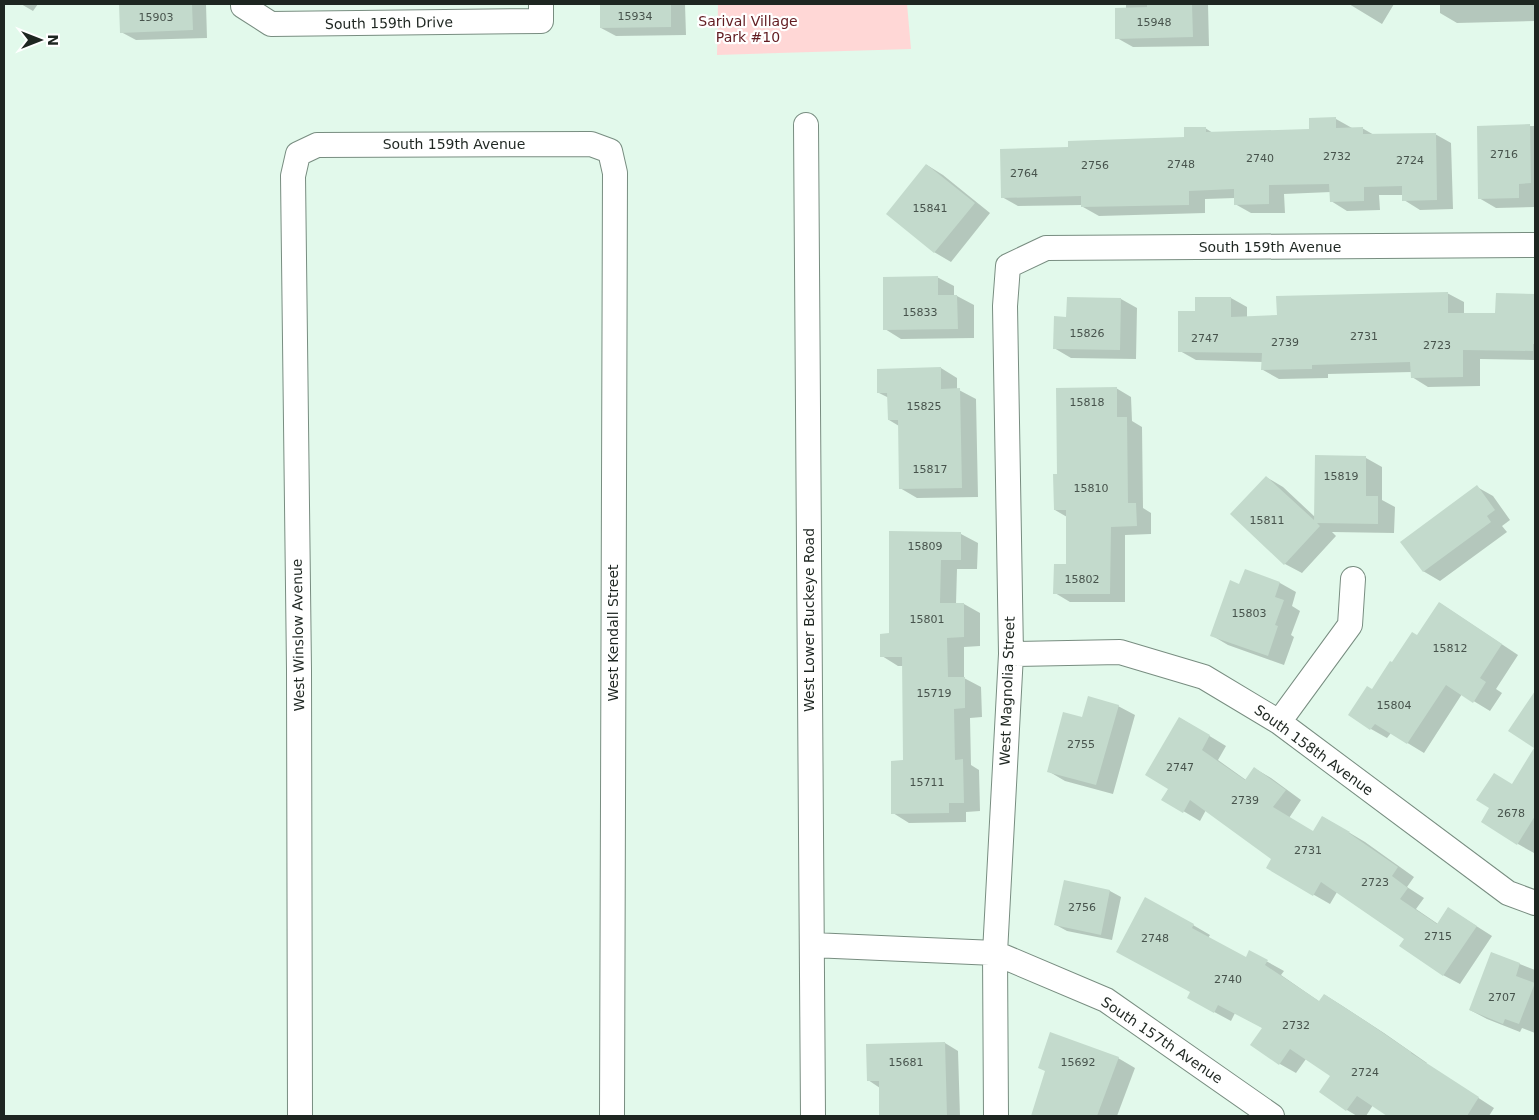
<svg xmlns="http://www.w3.org/2000/svg" width="1539" height="1120" font-family="'DejaVu Sans',sans-serif">
<rect width="100%" height="100%" fill="#e2f9eb"/>
<path fill="#ffd7d6" d="M 718,4 L 907,4 L 911,49 L 717,55 Z"/>
<path fill="#0003" d="M 21,4 L 38,4 L 33,11 Z
M 120,4 L 206,4 L 207,38 L 136,40 L 121,32 Z
M 601,4 L 685,4 L 686,35 L 616,36 L 601,28 Z
M 1126,4 L 1208,4 L 1209,46 L 1133,47 L 1117,38 L 1126,9 Z
M 1349,4 L 1394,4 L 1382,24 Z
M 1440,4 L 1535,4 L 1535,21 L 1457,23 L 1440,13 Z
M 1336,119 L 1352,128 L 1362,128 L 1374,135 L 1435,134 L 1451,143 L 1453,209 L 1420,210 L 1404,200 L 1404,195 L 1379,195 L 1380,210 L 1347,211 L 1331,201 L 1331,192 L 1284,194 L 1285,213 L 1251,213 L 1235,204 L 1235,198 L 1205,199 L 1205,213 L 1099,216 L 1083,207 L 1083,205 L 1018,206 L 1002,197 L 1070,148 L 1185,138 L 1205,128 L 1213,133 L 1311,130 Z
M 1535,126 L 1535,207 L 1496,208 L 1479,198 L 1478,127 Z
M 927,165 L 943,175 L 990,213 L 951,262 L 934,252 Z
M 937,277 L 954,286 L 954,296 L 957,296 L 974,305 L 974,338 L 901,339 L 885,329 Z
M 1447,293 L 1464,302 L 1464,314 L 1496,314 L 1497,294 L 1535,295 L 1535,360 L 1480,359 L 1480,386 L 1428,387 L 1412,377 L 1412,372 L 1328,374 L 1328,378 L 1279,379 L 1263,370 L 1263,362 L 1196,360 L 1180,351 L 1197,312 L 1231,298 L 1247,307 L 1247,318 L 1279,316 Z
M 1121,299 L 1137,308 L 1136,359 L 1071,358 L 1054,348 L 1067,318 Z
M 941,368 L 957,378 L 957,389 L 976,399 L 978,497 L 917,498 L 900,488 L 899,426 L 889,420 L 889,398 L 879,393 Z
M 1116,388 L 1131,397 L 1132,421 L 1142,427 L 1143,508 L 1151,513 L 1151,534 L 1125,535 L 1125,602 L 1070,602 L 1055,593 L 1067,566 L 1067,517 L 1055,510 L 1059,475 Z
M 1366,458 L 1382,467 L 1382,500 L 1395,507 L 1394,533 L 1332,532 L 1336,536 L 1302,573 L 1285,564 L 1232,514 L 1266,477 L 1283,487 L 1315,517 Z
M 1477,487 L 1493,496 L 1510,520 L 1502,526 L 1507,532 L 1440,581 L 1423,571 Z
M 890,532 L 961,534 L 978,543 L 977,569 L 957,569 L 956,604 L 964,604 L 980,613 L 980,646 L 964,647 L 964,678 L 981,687 L 982,717 L 970,718 L 971,765 L 979,770 L 980,811 L 966,812 L 966,822 L 909,823 L 893,813 L 904,762 L 903,666 L 898,666 L 882,656 L 891,635 Z
M 1245,571 L 1280,583 L 1296,592 L 1292,606 L 1300,611 L 1291,635 L 1294,637 L 1284,665 L 1228,645 L 1211,635 L 1240,585 Z
M 1440,603 L 1518,655 L 1496,689 L 1502,693 L 1490,711 L 1462,694 L 1424,753 L 1391,733 L 1387,738 L 1371,729 L 1372,690 L 1392,663 L 1418,636 Z
M 1535,693 L 1535,747 L 1510,730 Z
M 1118,706 L 1135,715 L 1113,794 L 1065,781 L 1048,771 L 1083,719 Z
M 1180,718 L 1226,746 L 1218,760 L 1246,780 L 1254,768 L 1271,778 L 1301,800 L 1289,818 L 1314,833 L 1323,817 L 1365,842 L 1414,877 L 1407,887 L 1424,898 L 1416,909 L 1438,924 L 1448,908 L 1492,936 L 1460,984 L 1443,975 L 1405,939 L 1337,892 L 1330,904 L 1267,868 L 1273,858 L 1206,810 L 1200,821 L 1163,799 L 1169,788 Z
M 1535,749 L 1535,851 L 1534,853 L 1518,844 L 1513,785 Z
M 1065,881 L 1110,891 L 1121,897 L 1112,940 L 1067,931 L 1056,925 Z
M 1193,925 L 1210,935 L 1208,938 L 1246,959 L 1250,952 L 1284,971 L 1281,975 L 1320,1002 L 1325,995 L 1341,1005 L 1384,1033 L 1427,1063 L 1426,1064 L 1494,1108 L 1489,1116 L 1389,1116 L 1373,1105 L 1366,1116 L 1357,1116 L 1347,1110 L 1320,1092 L 1332,1076 L 1306,1059 L 1296,1073 L 1280,1064 L 1252,1045 L 1263,1028 L 1235,1013 L 1231,1021 L 1205,1007 L 1192,992 L 1134,961 Z
M 1492,953 L 1535,970 L 1535,1033 L 1522,1028 L 1520,1032 L 1487,1019 L 1470,1010 Z
M 945,1043 L 958,1051 L 960,1116 L 881,1116 L 880,1088 L 868,1080 Z
M 1118,1058 L 1135,1068 L 1117,1116 L 1032,1116 L 1046,1071 Z"/>
<path fill="#c3dacc" d="M 119,4 L 192,4 L 193,30 L 120,33 Z
M 600,4 L 671,4 L 671,27 L 600,28 Z
M 1147,4 L 1192,4 L 1193,37 L 1115,39 L 1115,8 L 1147,7 Z
M 1336,117 L 1336,128 L 1363,127 L 1363,134 L 1436,133 L 1437,200 L 1402,201 L 1402,186 L 1364,187 L 1364,201 L 1330,202 L 1329,184 L 1269,185 L 1269,204 L 1234,205 L 1234,189 L 1189,191 L 1189,205 L 1081,207 L 1081,196 L 1001,198 L 1000,149 L 1068,147 L 1068,141 L 1184,137 L 1184,127 L 1206,127 L 1206,132 L 1309,129 L 1309,118 Z
M 1530,124 L 1531,183 L 1519,184 L 1519,198 L 1478,199 L 1477,126 Z
M 926,164 L 975,203 L 934,253 L 886,214 Z
M 938,276 L 938,295 L 957,295 L 958,329 L 883,330 L 883,277 Z
M 1448,292 L 1448,313 L 1495,313 L 1496,293 L 1535,294 L 1535,344 L 1533,344 L 1533,351 L 1463,350 L 1463,377 L 1411,378 L 1410,362 L 1312,365 L 1312,369 L 1261,370 L 1262,353 L 1178,352 L 1178,311 L 1195,311 L 1195,297 L 1231,297 L 1231,317 L 1277,315 L 1276,296 Z
M 1067,297 L 1121,298 L 1120,350 L 1053,349 L 1054,316 L 1066,317 Z
M 941,367 L 941,389 L 960,388 L 962,488 L 899,489 L 898,420 L 888,420 L 887,393 L 877,393 L 877,369 Z
M 1117,387 L 1117,417 L 1127,417 L 1128,503 L 1136,503 L 1137,526 L 1111,527 L 1110,594 L 1053,594 L 1054,564 L 1066,564 L 1066,510 L 1054,510 L 1053,474 L 1057,474 L 1056,388 Z
M 1315,455 L 1366,456 L 1366,496 L 1378,496 L 1378,524 L 1317,523 L 1320,526 L 1284,565 L 1230,514 L 1266,476 L 1314,520 Z
M 1477,485 L 1495,510 L 1487,516 L 1491,522 L 1423,572 L 1400,542 Z
M 889,531 L 961,532 L 961,560 L 941,560 L 940,603 L 964,603 L 964,637 L 947,638 L 948,677 L 965,677 L 965,708 L 954,709 L 955,760 L 963,759 L 964,803 L 949,803 L 949,813 L 891,814 L 891,761 L 903,760 L 902,657 L 880,657 L 880,634 L 889,633 Z
M 1245,569 L 1280,582 L 1275,597 L 1284,600 L 1275,625 L 1278,626 L 1268,656 L 1210,636 L 1230,580 L 1239,584 Z
M 1439,602 L 1502,644 L 1480,678 L 1486,682 L 1473,703 L 1446,685 L 1407,744 L 1375,724 L 1370,730 L 1348,715 L 1367,686 L 1372,689 L 1390,661 L 1392,662 L 1412,632 L 1417,635 Z
M 1535,691 L 1535,816 L 1517,845 L 1481,822 L 1489,808 L 1476,800 L 1494,773 L 1512,784 L 1534,748 L 1508,731 Z
M 1088,696 L 1119,705 L 1096,785 L 1047,772 L 1063,712 L 1082,717 Z
M 1179,717 L 1210,735 L 1202,750 L 1245,780 L 1254,767 L 1286,790 L 1273,807 L 1313,831 L 1322,816 L 1350,832 L 1349,833 L 1398,867 L 1392,876 L 1408,888 L 1400,899 L 1437,924 L 1448,907 L 1477,926 L 1443,976 L 1399,946 L 1404,939 L 1321,882 L 1313,896 L 1266,868 L 1271,859 L 1190,800 L 1183,813 L 1161,800 L 1168,789 L 1145,775 Z
M 1064,880 L 1110,890 L 1101,935 L 1054,925 Z
M 1145,897 L 1194,924 L 1192,928 L 1246,957 L 1249,950 L 1268,960 L 1265,965 L 1319,1001 L 1324,994 L 1367,1022 L 1411,1052 L 1411,1053 L 1479,1097 L 1467,1116 L 1387,1116 L 1357,1096 L 1346,1111 L 1319,1092 L 1330,1076 L 1290,1049 L 1279,1065 L 1250,1045 L 1262,1028 L 1218,1005 L 1214,1013 L 1187,998 L 1190,992 L 1116,952 Z
M 1491,952 L 1520,963 L 1516,976 L 1535,983 L 1519,1024 L 1505,1019 L 1503,1024 L 1469,1010 Z
M 1050,1032 L 1119,1057 L 1097,1116 L 1031,1116 L 1045,1071 L 1038,1068 Z
M 945,1042 L 947,1116 L 879,1116 L 879,1081 L 867,1081 L 866,1044 Z"/>
<g fill="none" stroke-linecap="round" stroke-linejoin="round">
<defs>
<path id="minor" d="M 243,4 L 243,6 L 271,24 L 541,21 L 541,4
M 806,125 L 813,1116
M 1011,654 L 1120,652 L 1204,677 L 1279,722 L 1508,893 L 1535,903
M 1279,722 L 1350,625 L 1353,579
M 812,945 L 995,953 L 1106,1000 L 1272,1116
M 300,1116 L 299,670 L 293,176 L 298,154 L 317,145 L 591,144 L 610,151 L 615,173 L 612,1116
M 996,1116 L 995,953 L 1011,654 L 1005,306 L 1008,266 L 1046,248 L 1535,245"/>
</defs>
<use href="#minor" stroke="#788d80" stroke-width="26"/>
<use href="#minor" stroke="#fff" stroke-width="24"/>
</g>
<g text-anchor="middle" stroke-width="4.5" stroke-linejoin="round" paint-order="stroke">
<g font-size="11" fill="#47534c">
<text x="635" y="20">15934</text>
<text x="156" y="21">15903</text>
<text x="1154" y="26">15948</text>
<text x="1504" y="158">2716</text>
<text x="1337" y="160">2732</text>
<text x="1260" y="162">2740</text>
<text x="1410" y="164">2724</text>
<text x="1181" y="168">2748</text>
<text x="1095" y="169">2756</text>
<text x="1024" y="177">2764</text>
<text x="930" y="212">15841</text>
<text x="920" y="316">15833</text>
<text x="1087" y="337">15826</text>
<text x="1364" y="340">2731</text>
<text x="1205" y="342">2747</text>
<text x="1285" y="346">2739</text>
<text x="1437" y="349">2723</text>
<text x="1087" y="406">15818</text>
<text x="924" y="410">15825</text>
<text x="930" y="473">15817</text>
<text x="1341" y="480">15819</text>
<text x="1091" y="492">15810</text>
<text x="1267" y="524">15811</text>
<text x="925" y="550">15809</text>
<text x="1082" y="583">15802</text>
<text x="1249" y="617">15803</text>
<text x="927" y="623">15801</text>
<text x="1450" y="652">15812</text>
<text x="934" y="697">15719</text>
<text x="1394" y="709">15804</text>
<text x="1081" y="748">2755</text>
<text x="1180" y="771">2747</text>
<text x="927" y="786">15711</text>
<text x="1245" y="804">2739</text>
<text x="1511" y="817">2678</text>
<text x="1308" y="854">2731</text>
<text x="1375" y="886">2723</text>
<text x="1082" y="911">2756</text>
<text x="1438" y="940">2715</text>
<text x="1155" y="942">2748</text>
<text x="1228" y="983">2740</text>
<text x="1502" y="1001">2707</text>
<text x="1296" y="1029">2732</text>
<text x="906" y="1066">15681</text>
<text x="1078" y="1066">15692</text>
<text x="1365" y="1076">2724</text>
</g>
<g font-size="14" fill="#621c21" stroke="#fff">
<text x="748" y="26">Sarival Village<tspan x="748" dy="16">Park #10</tspan></text>
</g>
<g font-size="14" fill="#1e2621" stroke="#fff">
<text transform="translate(389 23) rotate(-1)" y="5">South 159th Drive</text>
<text x="454" y="149">South 159th Avenue</text>
<text x="1270" y="252">South 159th Avenue</text>
<text transform="translate(809 620) rotate(-90)" y="5">West Lower Buckeye Road</text>
<text transform="translate(613 633) rotate(-90)" y="5">West Kendall Street</text>
<text transform="translate(298 635) rotate(-91)" y="5">West Winslow Avenue</text>
<text transform="translate(1007 691) rotate(-88)" y="5">West Magnolia Street</text>
<text transform="translate(1314 750) rotate(36)" y="5">South 158th Avenue</text>
<text transform="translate(1162 1040) rotate(34)" y="5">South 157th Avenue</text>
</g>
</g>
<rect width="1539" height="1120" fill="none" stroke="#1e2621" stroke-width="10"/>
<g transform="translate(40 40) rotate(90)" stroke="#ffffff" stroke-width="4" paint-order="stroke">
<path d="M0-4L9 19L0 12L-9 19Z" fill="#1e2621"/>
<text y="-8" font-size="14" font-weight="bold" text-anchor="middle" fill="#1e2621">N</text>
</g>
</svg>
